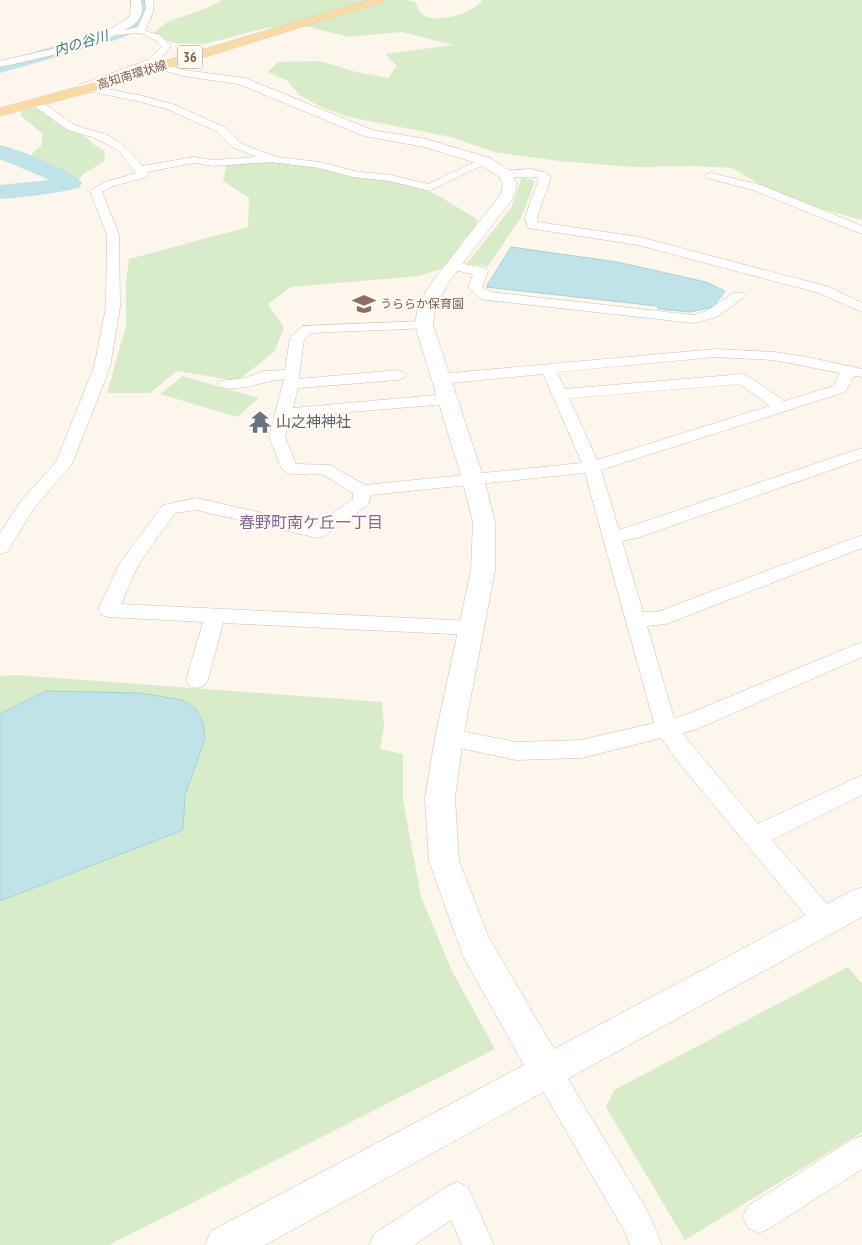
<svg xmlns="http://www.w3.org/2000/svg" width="862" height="1245" font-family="'PT Sans Narrow','Noto Sans JP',sans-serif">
<rect width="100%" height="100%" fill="#fdf6ec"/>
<path fill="#d8ecc9" d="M 223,0 L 407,0 L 415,2 C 418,8 420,14 427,17 C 440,22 475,13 482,0 L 862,0 L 862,220 L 821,209 L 766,188 L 732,168 L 695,166 L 633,167 L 559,161 L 494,152 L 451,137 L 349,117 L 321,107 L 299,95 L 288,81 L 268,72 L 278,62 L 320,61 L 356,72 L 388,78 L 397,66 L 385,54 L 453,45 L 402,32 L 349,37 L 300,25 L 266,28 L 205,44 L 173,43 L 152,35 C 167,18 182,18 201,10 C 209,7 216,3 223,0 Z
M 38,108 L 51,113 L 54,122 C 65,126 76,129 84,136 C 93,142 93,146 104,150 L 105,161 L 83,174 L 76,183 C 62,173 45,170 31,161 L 32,153 L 41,146 L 43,134 L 20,115 L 23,110 Z
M 260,161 L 305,164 L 356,177 L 409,184 L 437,195 L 477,219 L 475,228 L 462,242 L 444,268 L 419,276 L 291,287 L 268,304 L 284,328 L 274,352 L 237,381 L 177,371 L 150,393 L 107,393 L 126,326 L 126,282 L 129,259 L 248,227 L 249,198 L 223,181 L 227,163 Z
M 522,177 L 535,181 L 522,216 L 488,266 L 466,264 L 511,208 Z
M 183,376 L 259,398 L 237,417 L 160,394 Z
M 16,675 L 382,702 L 384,726 L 380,749 L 403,754 L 403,800 L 421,897 L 452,971 L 495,1049 L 109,1245 L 0,1245 L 0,676 Z
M 848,967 L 862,984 L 862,1132 L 685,1240 L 606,1107 L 614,1090 Z"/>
<path fill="#bfe3e8" stroke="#a5d3da" d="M 511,247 L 617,262 L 706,282 L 725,291 L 713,307 L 690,312 L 658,309 L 657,306 L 486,287 Z
M 46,691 L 140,693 L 182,700 L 195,708 L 203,722 L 205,739 L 185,795 L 183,830 L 0,901 L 0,714 Z"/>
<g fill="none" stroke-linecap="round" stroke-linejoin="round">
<path fill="#bfe3e8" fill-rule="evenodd" d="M 134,0 L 150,0 L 154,10 C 146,26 135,32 119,39 L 0,73 L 0,62 L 107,31 L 126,24 L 135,16 L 138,10 Z
M 0,145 C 17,149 73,170 82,183 L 79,188 C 53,194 26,197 0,199 L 0,185 L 50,180 L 0,159 Z"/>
<defs>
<path id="minor" d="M 145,0 L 153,0 L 153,12 L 145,31 L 160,35 L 171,46 L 158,62 L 93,86 L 143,96 L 175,105 L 226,128 L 240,143 L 276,157 L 320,162 L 354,171 L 390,175 L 428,184 L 481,159 L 485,158 L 491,161 L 429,191 L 390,181 L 353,177 L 319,168 L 270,162 L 214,166 L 194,163 L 147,172 L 149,175 L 147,177 L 113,186 L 102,192 L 119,235 L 120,307 L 110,367 L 72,464 L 34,508 L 7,552 L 0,554 L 0,533 L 21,501 L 56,462 L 94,367 L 106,307 L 107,235 L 90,191 L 105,182 L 136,173 L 118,150 L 95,138 L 68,130 L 31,104 L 36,101 C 52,105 61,118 75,125 C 83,129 93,130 101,133 C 121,140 129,150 142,166 L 194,157 L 214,160 L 257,157 L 232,147 L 218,132 L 167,109 L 141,102 L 79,89 L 79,85 L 148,60 L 162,46 C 155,40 146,34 137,33 C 127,33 118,38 109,31 L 113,28 L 126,30 L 138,27 L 146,8 Z
M 530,169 L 544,172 L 551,177 L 537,217 L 538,222 L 639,237 L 829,287 L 862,303 L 862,312 L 819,293 L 638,245 L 528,228 L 525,217 L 539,178 C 527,174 507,182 498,174 L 504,171 Z
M 711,173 L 761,185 L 862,226 L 862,234 L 753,190 L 707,178 L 705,176 L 707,174 Z
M 453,262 L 486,268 L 488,271 L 482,287 L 491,292 L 693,315 L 707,311 L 733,293 L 743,293 L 745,296 L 717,317 L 693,323 L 487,300 L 482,299 L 468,288 L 473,274 L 448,269 L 446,266 L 448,263 Z
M 424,321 L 429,322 L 431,325 L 429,328 L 311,333 L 304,339 L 299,379 L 398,370 L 403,372 L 406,375 L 403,378 L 398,380 L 298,388 L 293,408 L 447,394 L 453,396 L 455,399 L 453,402 L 447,404 L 290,417 L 285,437 L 296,464 L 330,465 L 365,485 L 582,463 L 543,374 L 440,384 L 435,382 L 432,379 L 435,376 L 440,374 L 716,349 L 774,352 L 807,357 L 862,369 L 862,377 L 854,376 L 845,392 L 601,470 L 619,530 L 862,448 L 862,459 L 637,538 L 622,541 L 643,612 L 657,612 L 862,535 L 862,548 L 666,624 L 647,626 L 674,718 L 685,715 L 862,642 L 862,657 L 697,729 L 682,733 L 758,824 L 862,775 L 862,795 L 772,840 L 834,912 L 838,920 L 834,928 L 825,932 L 816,928 L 679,763 L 661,738 L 581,758 L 516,760 L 441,744 L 438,738 L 441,732 L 449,729 L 516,742 L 581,740 L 654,723 L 585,473 L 371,495 L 368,505 L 324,536 L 318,538 L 196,510 L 175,513 L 138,565 L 121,604 L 472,621 L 479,623 L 482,628 L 479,633 L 472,635 L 223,623 L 208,680 L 204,686 L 197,688 L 190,686 L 186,680 L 203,622 L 108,617 L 101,615 L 98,610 L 120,563 L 163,505 L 196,498 L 315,525 L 353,499 L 353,493 C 343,488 333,479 322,475 C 310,470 290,481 281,467 L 269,437 L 284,379 C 263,381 240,392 220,387 L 217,384 L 220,381 L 245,378 L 264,371 L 285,370 L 290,338 L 302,326 ZM 716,357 L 774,360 L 840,373 L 834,386 L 784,401 L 748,376 L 743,374 L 565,389 L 557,372 ZM 740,384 L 770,406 L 597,460 L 569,398 Z
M 547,1057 L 557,1061 L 647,1210 L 662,1245 L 630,1245 L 625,1232 L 537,1081 L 533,1071 L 537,1061 Z
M 862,1136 L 862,1169 L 770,1228 L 759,1233 L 748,1228 L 743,1217 L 748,1206 L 851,1140 Z
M 457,1182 L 468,1187 L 494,1245 L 462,1245 L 451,1220 L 414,1245 L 369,1245 L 374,1234 L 446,1187 Z"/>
<path id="tertiary" d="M 131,0 L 141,0 C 142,7 143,13 139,19 C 120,43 31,60 0,67 L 0,61 C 41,51 97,43 130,16 Z
M 160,63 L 184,70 L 245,78 L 372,130 L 426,139 L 490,158 L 509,171 L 517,184 L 513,198 L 448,283 L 436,305 L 433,325 L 484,479 L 495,522 L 495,570 L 463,738 L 455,798 L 459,861 L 489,938 L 554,1049 L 851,891 L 862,887 L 862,917 L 265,1245 L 205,1245 L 211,1231 L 524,1065 L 463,956 L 429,861 L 425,798 L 435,738 L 471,570 L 473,522 L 462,479 L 415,325 L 418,305 L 432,282 L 501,194 L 503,184 L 499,177 L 480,164 L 424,147 L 364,136 L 239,84 L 183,76 L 156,68 L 154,66 Z"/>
<path id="primary" d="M 368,0 L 384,0 L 383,2 L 91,92 L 0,116 L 0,108 L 81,86 Z"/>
</defs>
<use href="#minor" stroke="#d1beb0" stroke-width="1"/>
<use href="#tertiary" stroke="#d1beb0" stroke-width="1"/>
<use href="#primary" stroke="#dad1cd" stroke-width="1"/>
<use href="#minor" fill="#fff" fill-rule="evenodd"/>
<use href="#tertiary" fill="#fff" fill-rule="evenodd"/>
<use href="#primary" fill="#fbd9a5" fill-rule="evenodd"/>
</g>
<defs>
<symbol id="school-bare" viewBox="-9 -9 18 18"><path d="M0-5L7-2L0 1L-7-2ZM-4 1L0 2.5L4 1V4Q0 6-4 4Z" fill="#8d6e63" stroke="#fffaf3" stroke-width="2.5" paint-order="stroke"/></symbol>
<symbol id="temple-bare" viewBox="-9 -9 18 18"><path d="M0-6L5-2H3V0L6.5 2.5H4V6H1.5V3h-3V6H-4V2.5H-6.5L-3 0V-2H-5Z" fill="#6b7280" stroke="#fffaf3" stroke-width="2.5" paint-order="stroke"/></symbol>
</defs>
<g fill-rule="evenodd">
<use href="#school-bare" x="348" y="288" width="32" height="32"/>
<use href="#temple-bare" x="244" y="406" width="32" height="32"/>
</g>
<g text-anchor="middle" stroke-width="4.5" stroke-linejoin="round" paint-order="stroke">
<g font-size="12" fill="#7a5c4d" stroke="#fffaf3">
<text transform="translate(132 75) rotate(-17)" y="4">高知南環状線</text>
</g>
<g font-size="12" fill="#785e54" stroke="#fffaf3" text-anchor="start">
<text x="380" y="308">うららか保育園</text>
</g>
<g font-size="14" font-style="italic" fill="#437c86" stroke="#fffaf3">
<text transform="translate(81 43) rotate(-17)" y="5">内の谷川</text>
</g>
<rect fill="#fffaf3" stroke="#a28b7f" stroke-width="1" x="177.5" y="45.5" width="25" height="23" rx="4"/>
<g font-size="14" font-weight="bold" fill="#7a5c4d">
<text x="190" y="62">36</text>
</g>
<g font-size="15" fill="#5b616d" stroke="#fffaf3" text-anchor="start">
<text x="276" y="427">山之神神社</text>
</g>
<g font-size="16" fill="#846695" stroke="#fffaf3">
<text x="311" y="528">春野町南ケ丘一丁目</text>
</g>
</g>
</svg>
